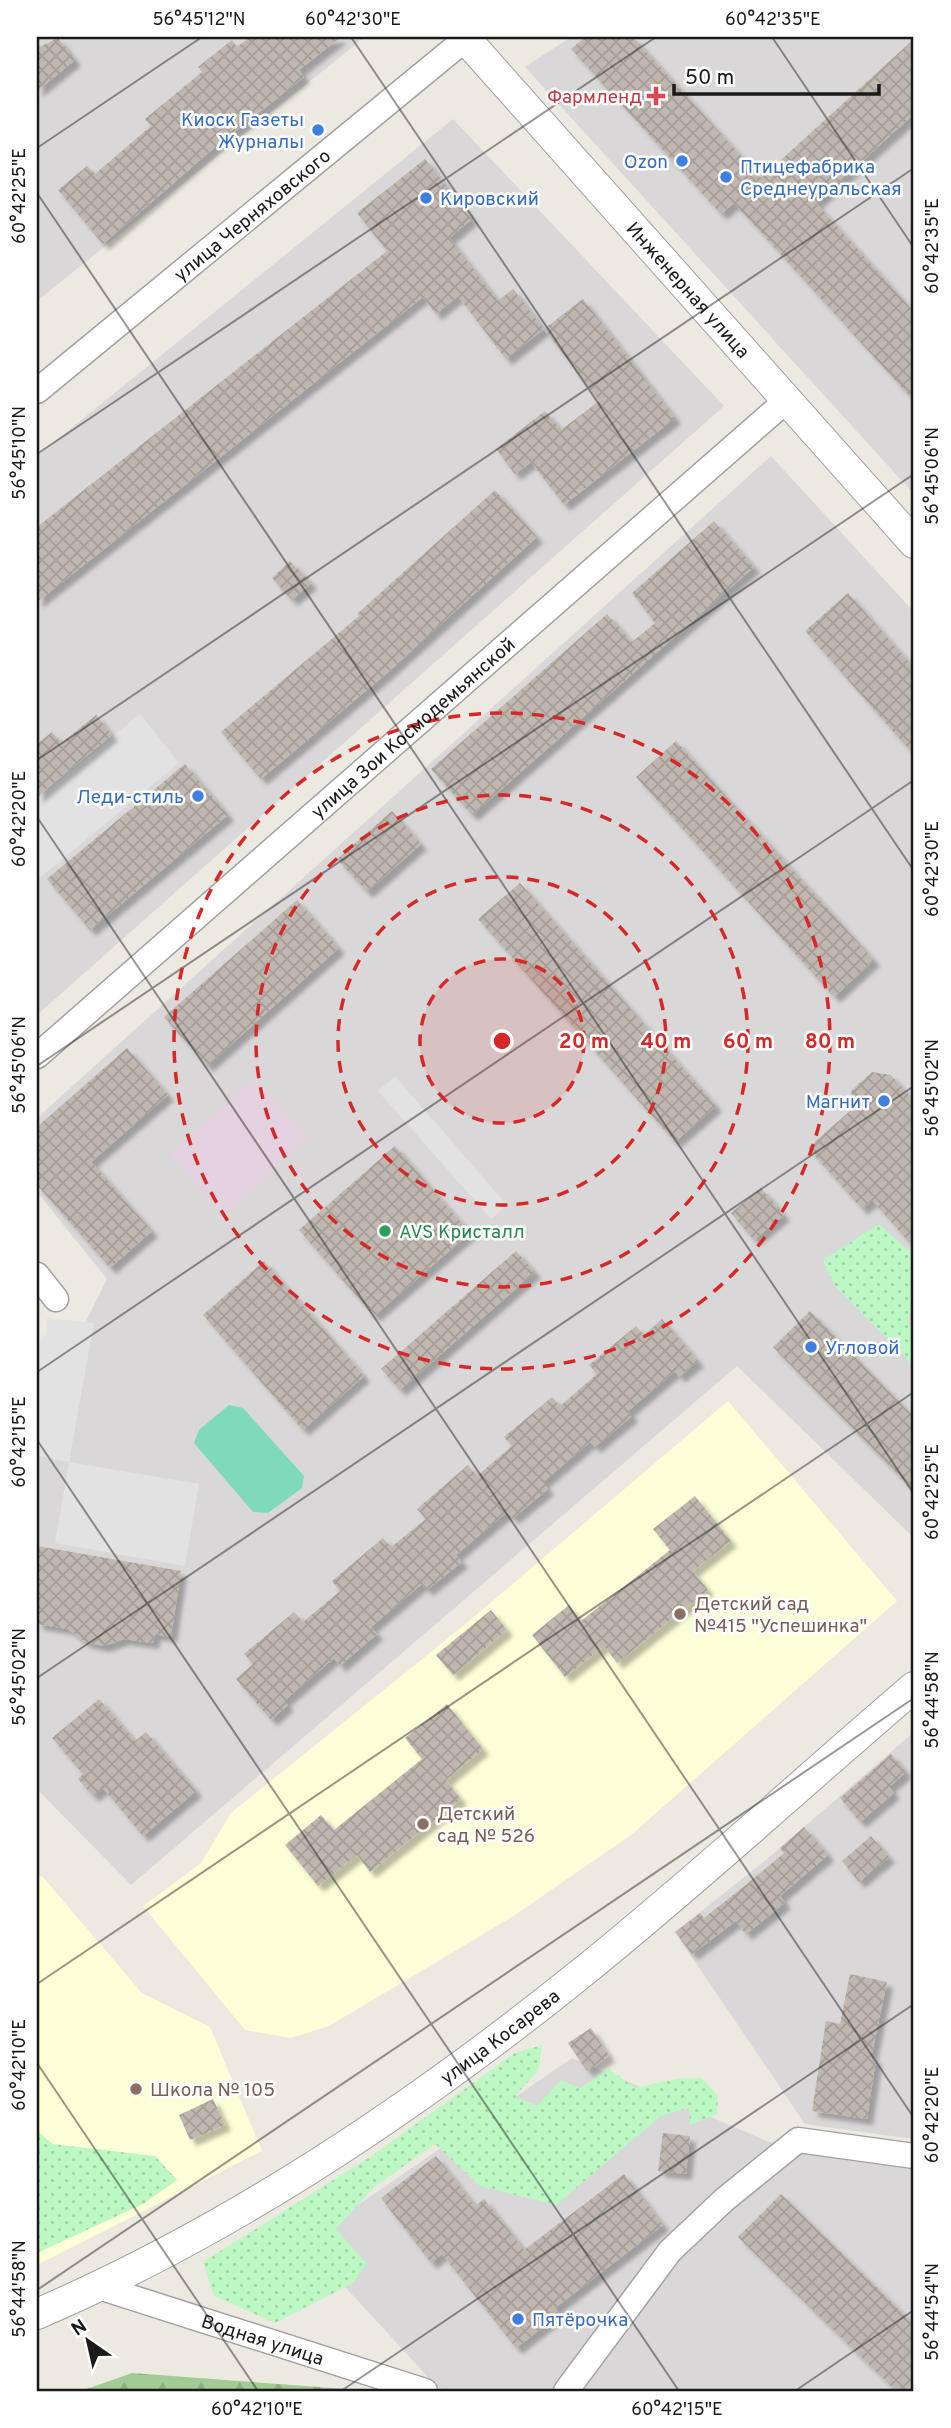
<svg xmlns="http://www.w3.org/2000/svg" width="951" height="2428" font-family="Overpass,sans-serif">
<defs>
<pattern id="forest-firs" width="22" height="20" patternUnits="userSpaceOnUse" patternTransform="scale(1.75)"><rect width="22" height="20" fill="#a2cb95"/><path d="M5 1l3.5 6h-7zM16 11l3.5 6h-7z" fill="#8bae80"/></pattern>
<pattern id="park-dots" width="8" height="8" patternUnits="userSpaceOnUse" patternTransform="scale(1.75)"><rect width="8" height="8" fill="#bcf7c4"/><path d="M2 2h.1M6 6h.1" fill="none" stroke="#a1d3a8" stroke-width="1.8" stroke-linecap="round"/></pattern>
<pattern id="building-cross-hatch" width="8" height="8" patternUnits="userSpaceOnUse" patternTransform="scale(1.75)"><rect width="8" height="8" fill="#c0b8b0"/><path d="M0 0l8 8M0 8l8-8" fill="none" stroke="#a49e97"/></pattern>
<filter id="shadow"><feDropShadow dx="6" dy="6" stdDeviation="2" flood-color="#0004"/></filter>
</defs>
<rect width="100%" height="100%" fill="#ece9e0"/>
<path fill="#d9d7d7" d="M 37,37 L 365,37 L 37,301 Z
M 571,37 L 914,37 L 914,494 L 525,67 Z
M 453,119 L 724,406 L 37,1015 L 37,456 Z
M 771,456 L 914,612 L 914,1538 L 737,1366 L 131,1885 L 37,1789 L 37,1420 L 107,1279 L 37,1192 L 37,1118 Z
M 914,1732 L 914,2139 L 805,2124 L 675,1932 L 766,1860 Z
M 572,2058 L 769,2142 L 914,2165 L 914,2391 L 457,2391 L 438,2388 L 304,2242 Z"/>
<path fill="#e5d2e0" d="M 254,1078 L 309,1138 L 225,1215 L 170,1155 Z"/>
<path fill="#fcfed7" d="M 728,1401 L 897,1601 L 631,1835 L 512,1917 L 329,2026 L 291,2038 L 245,2030 L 143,1906 L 201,1863 L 231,1813 L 462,1627 Z
M 42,1876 L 142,1993 L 210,2027 L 262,2151 L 37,2265 L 37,1879 Z"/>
<path fill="url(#forest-firs)" d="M 132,2373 L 359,2390 L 362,2391 L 81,2391 Z"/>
<path fill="url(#park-dots)" d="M 879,1224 L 909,1251 L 914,1248 L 914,1294 L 908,1323 L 914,1329 L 914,1366 L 834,1285 L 823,1260 Z
M 542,2045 L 538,2071 L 515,2096 L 537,2106 L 561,2080 L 580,2088 L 609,2069 L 635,2088 L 681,2078 L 702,2078 L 718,2096 L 717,2114 L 690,2125 L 689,2108 L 661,2116 L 556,2205 L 480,2186 L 435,2144 L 374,2187 L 336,2229 L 367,2264 L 353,2283 L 275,2323 L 214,2296 L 203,2262 L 370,2157 L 515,2053 Z
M 37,2130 L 52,2144 L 155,2156 L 177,2180 L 143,2204 L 37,2253 Z"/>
<path fill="#7fdabc" d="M 229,1405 L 243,1408 L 304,1476 L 302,1488 L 268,1513 L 253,1512 L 194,1443 L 199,1430 Z"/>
<path fill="#e2e2e2" d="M 140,714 L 179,763 L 37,880 L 37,799 Z
M 395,1076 L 507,1205 L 491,1219 L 378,1091 Z
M 47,1318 L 94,1323 L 69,1462 L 199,1484 L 185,1566 L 55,1543 L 69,1462 L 37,1456 L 37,1344 L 46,1334 Z"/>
<path fill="url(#building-cross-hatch)" filter="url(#shadow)" d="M 250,37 L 341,37 L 299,70 L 304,77 L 214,148 L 103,244 L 58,190 L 87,166 L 95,174 L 151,126 L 145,119 L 202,72 L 198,67 L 232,40 L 237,47 Z
M 585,37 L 633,37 L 761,178 L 914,39 L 914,114 L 816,203 L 914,312 L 914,401 L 734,203 L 721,214 L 571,49 Z
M 58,38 L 75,60 L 37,91 L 37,48 Z
M 425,159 L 472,219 L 449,238 L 498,301 L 513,289 L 544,329 L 506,359 L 458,296 L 436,314 L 423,297 L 37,602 L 37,527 L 387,251 L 357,213 Z
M 583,299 L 675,418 L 564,505 L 531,462 L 515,474 L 496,449 L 545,411 L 561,430 L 599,401 L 544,329 Z
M 495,490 L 537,537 L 387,673 L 261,779 L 221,732 L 359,616 L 357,614 Z
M 714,521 L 754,567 L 472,815 L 431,769 L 607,614 L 632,642 L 655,623 L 632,593 Z
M 290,561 L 311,583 L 292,600 L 272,578 Z
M 848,593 L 914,668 L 914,755 L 805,631 Z
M 96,715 L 112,735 L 37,797 L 37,744 L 52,732 L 61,743 Z
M 676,741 L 874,960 L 834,997 L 636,777 Z
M 185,764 L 228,815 L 90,930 L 47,879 Z
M 392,811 L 421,844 L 367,892 L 337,859 Z
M 520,883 L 716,1106 L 675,1142 L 478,919 Z
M 297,900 L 339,948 L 207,1066 L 164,1017 Z
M 127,1048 L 168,1095 L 91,1162 L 152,1231 L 110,1268 L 37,1185 L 37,1127 Z
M 872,1072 L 891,1075 L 914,1101 L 914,1248 L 872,1200 L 862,1209 L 808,1148 L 859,1103 L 850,1092 Z
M 395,1146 L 470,1233 L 374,1316 L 299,1230 Z
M 761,1188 L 784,1215 L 754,1240 L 731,1213 Z
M 516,1251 L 535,1272 L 400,1390 L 381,1369 Z
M 264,1261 L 364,1376 L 303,1430 L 203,1315 Z
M 810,1311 L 914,1417 L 914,1491 L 773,1347 Z
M 662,1319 L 698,1361 L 679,1377 L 675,1371 L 628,1411 L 632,1416 L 595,1447 L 590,1442 L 543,1482 L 548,1489 L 513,1518 L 507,1512 L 456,1555 L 462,1562 L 427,1590 L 422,1584 L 371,1627 L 377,1634 L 340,1666 L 334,1658 L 284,1701 L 288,1705 L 271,1720 L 236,1679 L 253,1664 L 244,1654 L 294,1612 L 303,1622 L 340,1591 L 332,1581 L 383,1538 L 391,1547 L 426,1519 L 417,1509 L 468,1465 L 477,1476 L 512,1446 L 504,1437 L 552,1397 L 560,1406 L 597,1374 L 589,1365 L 636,1326 L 644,1335 Z
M 695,1496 L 731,1541 L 693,1571 L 708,1590 L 617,1663 L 604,1646 L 565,1677 L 532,1635 L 569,1605 L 581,1621 L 670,1550 L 653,1529 Z
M 37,1546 L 181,1571 L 171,1637 L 155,1634 L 153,1643 L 124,1639 L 104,1646 L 85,1642 L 68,1629 L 37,1624 Z
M 491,1610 L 507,1630 L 453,1675 L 436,1655 Z
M 99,1699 L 135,1741 L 146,1732 L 196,1791 L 143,1836 L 103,1788 L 93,1796 L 78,1779 L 83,1774 L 52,1738 Z
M 447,1704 L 483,1749 L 446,1780 L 461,1799 L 370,1872 L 357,1855 L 318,1886 L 285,1845 L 321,1815 L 334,1830 L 422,1759 L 405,1738 Z
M 891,1754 L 906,1772 L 889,1787 L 894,1793 L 860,1822 L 840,1798 Z
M 804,1827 L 828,1855 L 780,1896 L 785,1903 L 746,1934 L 736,1921 L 692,1954 L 675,1932 L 700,1913 L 704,1918 L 747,1884 L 784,1853 L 780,1848 Z
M 871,1836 L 889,1857 L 859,1882 L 842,1861 Z
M 850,1974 L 887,1982 L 871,2058 L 876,2059 L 867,2119 L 812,2111 L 826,2021 L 840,2024 Z
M 591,2028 L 609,2056 L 587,2071 L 568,2043 Z
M 213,2099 L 225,2125 L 190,2140 L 179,2115 Z
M 663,2133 L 690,2136 L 686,2174 L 658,2171 Z
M 436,2156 L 475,2206 L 484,2199 L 524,2250 L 624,2174 L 663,2225 L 555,2308 L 560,2314 L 516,2348 L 442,2254 L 431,2263 L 381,2198 Z
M 781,2194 L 914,2324 L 914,2391 L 896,2391 L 738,2237 Z"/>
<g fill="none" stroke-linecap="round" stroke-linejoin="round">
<defs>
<g id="minor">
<path id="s1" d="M 37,391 L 468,37"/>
<path id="s2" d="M 37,1056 L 787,400"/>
<path d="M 37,1275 L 56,1299"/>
<path id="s3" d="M 99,2287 L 425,2391"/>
<path d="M 566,2391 L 670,2251 L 724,2200 L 798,2140 L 914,2156"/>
</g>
<g id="tertiary">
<path id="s4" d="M 464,37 L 914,543"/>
<path id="s5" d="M 37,2314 C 235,2229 417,2106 584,1971 C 697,1880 804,1781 914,1687"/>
</g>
</defs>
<use href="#minor" stroke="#a1a1a1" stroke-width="27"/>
<use href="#tertiary" stroke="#a1a1a1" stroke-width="32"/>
<use href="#minor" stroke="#fff" stroke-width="24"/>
<use href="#tertiary" stroke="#fff" stroke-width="30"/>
</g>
<path fill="none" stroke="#1a1a1a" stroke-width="2" stroke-opacity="0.45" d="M 351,37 L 914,871M 772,37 L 914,248M 37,148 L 202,37M 37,193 L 914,1494M 37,454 L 656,37M 37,760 L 914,168M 37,817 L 914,2118M 37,1066 L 914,474M 37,1372 L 914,780M 37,1440 L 679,2391M 37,1678 L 914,1086M 37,1984 L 914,1392M 37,2063 L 258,2391M 37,2290 L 914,1698M 341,2391 L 914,2004M 795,2391 L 914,2310"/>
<circle cx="502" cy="1041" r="82" fill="#d62828" fill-opacity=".12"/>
<g fill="none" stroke="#d62828" stroke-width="3.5" stroke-dasharray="12 9">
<circle cx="502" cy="1041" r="82"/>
<circle cx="502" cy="1041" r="164"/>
<circle cx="502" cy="1041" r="246"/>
<circle cx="502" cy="1041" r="328"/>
</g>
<path fill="#e0444e" stroke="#fff" stroke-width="2.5" d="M652.5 85.5h7v7h7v7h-7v7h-7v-7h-7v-7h7z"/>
<g fill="#3f7fe0" stroke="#fff" stroke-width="2.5">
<circle cx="318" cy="130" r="7"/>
<circle cx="682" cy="161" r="7"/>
<circle cx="726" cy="177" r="7"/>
<circle cx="426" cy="198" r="7"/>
<circle cx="198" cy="796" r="7"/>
<circle cx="884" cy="1101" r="7"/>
<circle cx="811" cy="1347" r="7"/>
<circle cx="518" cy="2319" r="7"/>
</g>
<circle fill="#2e9e5b" stroke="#fff" stroke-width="2.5" cx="385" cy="1231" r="7"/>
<g fill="#8d6e63" stroke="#fff" stroke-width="2.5">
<circle cx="680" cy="1614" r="7"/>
<circle cx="423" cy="1824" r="7"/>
<circle cx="136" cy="2089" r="7"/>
</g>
<g text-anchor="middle" stroke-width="5" stroke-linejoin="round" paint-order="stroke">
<g font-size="19" fill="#be3a42" stroke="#fff" text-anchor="end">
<text x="642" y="103">Фармленд</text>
</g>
<g font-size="19" fill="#366cbe" stroke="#fff" text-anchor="end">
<text x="304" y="126">Киоск Газеты<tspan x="304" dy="22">Журналы</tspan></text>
<text x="668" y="168">Ozon</text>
<text x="740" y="173" text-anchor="start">Птицефабрика<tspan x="740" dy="22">Среднеуральская</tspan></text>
<text x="440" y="205" text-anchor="start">Кировский</text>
<text x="184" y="803">Леди-стиль</text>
<text x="870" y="1108">Магнит</text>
<text x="825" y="1354" text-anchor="start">Угловой</text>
<text x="532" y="2326" text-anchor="start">Пятёрочка</text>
</g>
<g font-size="19" fill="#1a1a1a" stroke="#fff">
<text dy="7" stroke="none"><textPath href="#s1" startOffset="278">улица Черняховского</textPath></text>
<text dy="7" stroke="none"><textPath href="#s4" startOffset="338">Инженерная улица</textPath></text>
<text dy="7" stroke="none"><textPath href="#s2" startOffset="499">улица Зои Космодемьянской</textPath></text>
<text dy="7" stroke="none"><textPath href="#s5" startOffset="541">улица Косарева</textPath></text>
<text dy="7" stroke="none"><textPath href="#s3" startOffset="172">Водная улица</textPath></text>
</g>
<g font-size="19" fill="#27864d" stroke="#fff" text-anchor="start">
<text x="399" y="1238">AVS Кристалл</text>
</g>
<g font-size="19" fill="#785e54" stroke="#fff" text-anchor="start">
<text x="694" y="1610">Детский сад<tspan x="694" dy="22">№415 "Успешинка"</tspan></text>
<text x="437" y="1820">Детcкий<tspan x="437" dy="22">сад № 526</tspan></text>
<text x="150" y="2096">Школа № 105</text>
</g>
</g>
<circle cx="502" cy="1041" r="10" fill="#d62828" stroke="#fff" stroke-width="3.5"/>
<g font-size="21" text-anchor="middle" font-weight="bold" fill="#d62828" stroke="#fff" stroke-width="5" stroke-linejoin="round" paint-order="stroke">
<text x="584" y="1048">20 m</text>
<text x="666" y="1048">40 m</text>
<text x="748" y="1048">60 m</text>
<text x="830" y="1048">80 m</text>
</g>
<rect width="951" height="2428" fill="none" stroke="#ffffff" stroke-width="77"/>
<g transform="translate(88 2341) rotate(326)" stroke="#ffffff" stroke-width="5" paint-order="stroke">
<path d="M0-5L12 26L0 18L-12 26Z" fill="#1a1a1a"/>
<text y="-10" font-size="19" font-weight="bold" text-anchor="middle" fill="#1a1a1a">N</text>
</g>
<path d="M674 84v10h205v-10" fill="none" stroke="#1a1a1a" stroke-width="3.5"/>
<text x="685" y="84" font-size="21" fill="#1a1a1a" stroke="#ffffff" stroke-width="5" paint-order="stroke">50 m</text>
<rect x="38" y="38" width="874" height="2352" fill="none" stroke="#1a1a1a" stroke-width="2.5"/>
<g font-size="18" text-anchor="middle" fill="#1a1a1a">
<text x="199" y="25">56°45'12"N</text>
<text x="353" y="25">60°42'30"E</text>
<text x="773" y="25">60°42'35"E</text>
<text transform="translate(19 196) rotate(-90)" y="6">60°42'25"E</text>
<text transform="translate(932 246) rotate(-90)" y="6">60°42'35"E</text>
<text transform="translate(19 453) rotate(-90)" y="6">56°45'10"N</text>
<text transform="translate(932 476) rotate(-90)" y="6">56°45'06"N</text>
<text transform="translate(19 819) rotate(-90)" y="6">60°42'20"E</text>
<text transform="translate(932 869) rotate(-90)" y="6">60°42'30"E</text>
<text transform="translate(19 1065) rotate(-90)" y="6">56°45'06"N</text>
<text transform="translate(932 1088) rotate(-90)" y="6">56°45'02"N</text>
<text transform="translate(19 1442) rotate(-90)" y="6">60°42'15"E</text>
<text transform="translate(932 1492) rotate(-90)" y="6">60°42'25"E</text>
<text transform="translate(19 1677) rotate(-90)" y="6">56°45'02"N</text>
<text transform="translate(932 1700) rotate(-90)" y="6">56°44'58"N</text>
<text transform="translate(19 2065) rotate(-90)" y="6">60°42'10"E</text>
<text transform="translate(932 2115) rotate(-90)" y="6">60°42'20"E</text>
<text transform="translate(19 2289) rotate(-90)" y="6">56°44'58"N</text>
<text transform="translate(932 2312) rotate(-90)" y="6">56°44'54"N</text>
<text x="257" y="2415">60°42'10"E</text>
<text x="677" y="2415">60°42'15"E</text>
</g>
</svg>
